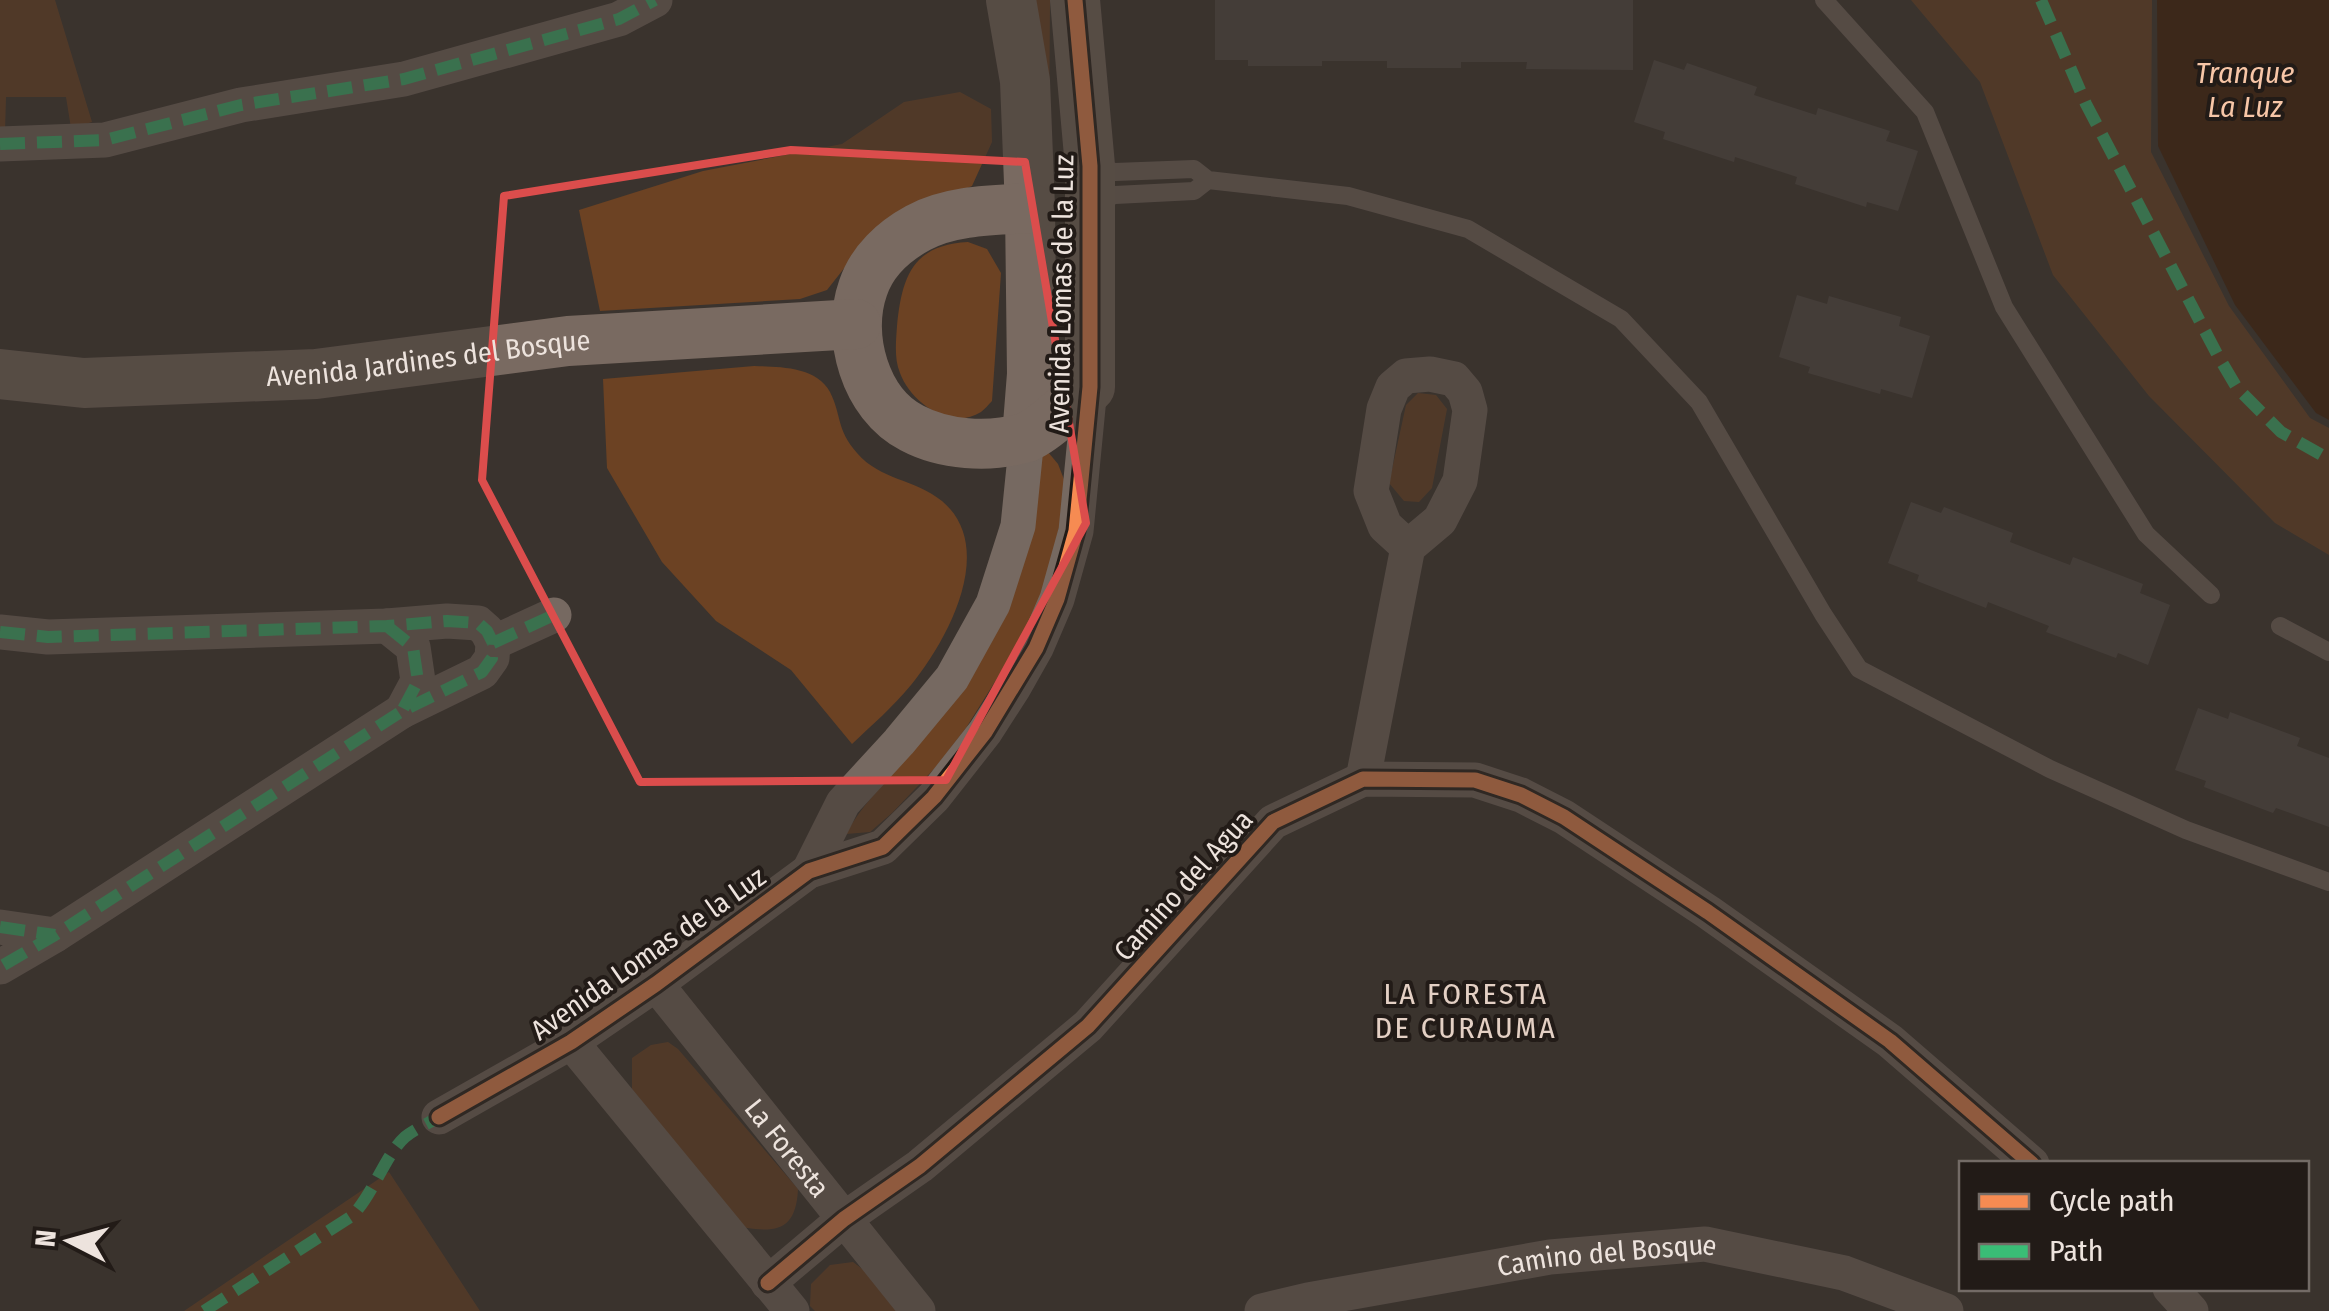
<svg xmlns="http://www.w3.org/2000/svg" width="2329" height="1311" font-family="'Fira Sans Condensed',sans-serif">
<rect width="100%" height="100%" fill="#3a332e"/>
<path fill="#6c4223" d="M 0,0 L 55,0 L 92,122 L 71,128 L 66,97 L 6,97 L 5,132 L 0,132 Z
M 1026,0 L 1050,0 L 1049,135 Z
M 1911,0 L 2152,0 L 2151,152 L 2229,306 L 2310,418 L 2329,428 L 2329,555 L 2275,523 L 2149,396 L 2053,275 L 1980,82 Z
M 960,92 L 991,109 L 992,142 L 972,186 L 875,229 L 827,290 L 800,299 L 600,311 L 579,210 L 703,171 L 842,144 L 904,102 Z
M 968,242 L 987,249 L 1001,273 L 992,401 C 988,405 985,409 981,412 C 950,432 910,401 900,373 C 894,359 896,341 897,326 C 902,277 912,245 968,242 Z
M 754,366 C 778,367 816,366 830,392 C 842,416 836,429 857,453 C 880,480 915,479 942,501 C 998,548 947,641 911,685 C 893,707 872,725 852,744 L 791,670 L 716,621 L 662,562 L 607,468 L 603,379 Z
M 1418,393 L 1436,395 L 1447,409 L 1432,488 L 1419,502 L 1404,501 L 1389,483 L 1406,405 Z
M 1043,446 L 1058,464 L 1065,482 L 1062,515 L 1044,591 L 1021,640 L 966,728 L 935,768 L 892,813 L 870,832 L 846,834 C 867,795 904,766 930,729 Z
M 668,1042 L 678,1049 L 798,1189 C 796,1231 776,1233 741,1227 L 632,1089 L 632,1058 L 651,1045 Z
M 389,1172 L 480,1311 L 184,1311 Z
M 853,1262 L 865,1271 L 898,1311 L 815,1311 L 810,1306 L 811,1284 L 830,1265 Z"/>
<path fill="#3e1c04" d="M 2157,0 L 2329,0 L 2329,420 L 2316,413 L 2235,305 L 2158,146 Z"/>
<path fill="#514a46" d="M 1215,0 L 1633,0 L 1633,70 L 1526,69 L 1527,62 L 1461,62 L 1461,68 L 1387,68 L 1387,61 L 1322,61 L 1322,66 L 1248,66 L 1248,60 L 1215,60 Z
M 1654,60 L 1684,70 L 1687,63 L 1757,87 L 1754,95 L 1816,115 L 1818,108 L 1890,131 L 1886,141 L 1918,151 L 1898,211 L 1867,202 L 1866,207 L 1795,184 L 1797,177 L 1735,157 L 1734,162 L 1663,139 L 1665,132 L 1634,122 Z
M 1797,295 L 1827,304 L 1829,296 L 1901,317 L 1899,326 L 1930,336 L 1912,398 L 1881,389 L 1880,394 L 1808,373 L 1810,367 L 1779,357 Z
M 1911,502 L 1941,513 L 1944,507 L 2013,533 L 2010,542 L 2070,565 L 2073,557 L 2143,584 L 2140,593 L 2170,605 L 2148,665 L 2118,653 L 2116,658 L 2046,632 L 2049,626 L 1988,602 L 1986,608 L 1917,581 L 1919,575 L 1888,563 Z
M 2198,708 L 2228,719 L 2230,712 L 2300,738 L 2297,746 L 2329,758 L 2329,827 L 2276,808 L 2273,813 L 2204,787 L 2206,781 L 2175,770 Z"/>
<g fill="none" stroke-linecap="round" stroke-linejoin="round">
<path stroke="#766961" stroke-width="18" d="M 1824,0 L 1925,112 L 2004,307 L 2146,534 L 2211,595
M 1093,167 L 1115,172 L 1194,169 L 1208,180 L 1348,196 L 1468,229 L 1621,319 L 1699,402 L 1823,614 L 1859,669 L 2050,769 L 2186,830 L 2329,882
M 1094,202 L 1115,195 L 1194,191 L 1208,180
M 2280,626 L 2329,652"/>
<g stroke="#766961" stroke-width="35">
<path d="M 0,144 L 105,140 L 241,105 L 404,79 L 619,19 L 655,0"/>
<path d="M 387,626 L 413,647 L 418,681 L 402,711"/>
<path d="M 0,632 L 48,637 L 387,626 L 447,621 L 478,623 L 487,631 L 493,643 L 492,658 L 482,672 L 402,711 L 55,935 L 0,967"/>
<path d="M 493,643 L 554,615"/>
<path d="M 1363,779 L 1408,547 L 1440,520 L 1460,481 L 1470,410 L 1465,392 L 1454,379 L 1430,374 L 1406,376 L 1393,387 L 1384,409 L 1371,491 L 1385,526 L 1408,547"/>
<path d="M 809,871 L 843,803 L 899,742 L 952,678 L 993,604 L 1018,526 L 1027,437"/>
<path d="M 0,927 L 55,935"/>
<path id="s1" d="M 656,984 L 918,1311"/>
<path d="M 571,1042 L 792,1311"/>
<path d="M 439,1117 L 571,1042 L 656,984 L 809,871 L 883,847 L 934,797 L 985,732 L 1014,687 L 1036,648 L 1057,599 L 1076,531 L 1090,387"/>
<path d="M 768,1283 L 844,1219 L 920,1166 L 1088,1026 L 1273,822 L 1363,779 L 1475,780 L 1521,795 L 1564,817 L 1708,912 L 1890,1041 L 2032,1164"/>
<path d="M 2170,1288 L 2191,1311"/>
<path id="s2" d="M 1262,1311 L 1308,1300 L 1550,1257 L 1705,1244 L 1844,1273 L 1946,1311"/>
</g>
<g stroke="#796a61" stroke-width="50">
<path d="M 1011,0 L 1025,81 L 1030,208 L 1032,374 L 1027,437"/>
<path d="M 1030,208 C 994,210 950,210 918,228 C 894,241 872,261 863,288 C 846,336 865,404 912,428 C 944,445 988,448 1024,438 C 1041,433 1075,400 1090,387 L 1090,166 L 1075,0"/>
<path id="s3" d="M 0,374 L 84,383 L 316,374 L 568,341 L 856,324"/>
</g>
<path stroke="#3abd76" stroke-width="12" stroke-dasharray="25 12" stroke-linecap="butt" d="M 2041,0 L 2086,104 L 2217,354 L 2237,388 L 2281,432 L 2329,459
M 0,144 L 105,140 L 241,105 L 404,79 L 619,19 L 655,0
M 387,626 L 413,647 L 418,681 L 402,711
M 0,632 L 48,637 L 387,626 L 447,621 L 478,623 L 487,631 L 493,643 L 492,658 L 482,672 L 402,711 L 55,935 L 0,967
M 493,643 L 554,615
M 0,927 L 55,935
M 204,1311 L 352,1216 C 374,1193 385,1155 405,1137 C 415,1129 429,1123 439,1117"/>
<defs>
<path id="cycleway" d="M 439,1117 L 571,1042 L 656,984 L 809,871 L 883,847 L 934,797 L 985,732 L 1036,648 L 1057,599 L 1076,531 L 1090,387 L 1090,166 L 1075,0
M 768,1283 L 844,1219 L 920,1166 L 1088,1026 L 1273,822 L 1363,779 L 1475,780 L 1521,795 L 1564,817 L 1708,912 L 1890,1041 L 2032,1164"/>
</defs>
<use href="#cycleway" stroke="#221b17" stroke-width="21"/>
<use href="#cycleway" stroke="#f68b52" stroke-width="15"/>
</g>
<path d="M0 0H2329V1311H0ZM 791,150 L 1025,162 L 1086,523 L 946,780 L 640,782 L 482,480 L 504,196 Z" fill="#3a332e" fill-opacity=".55" fill-rule="evenodd"/>
<path fill="none" stroke="#db4d4c" stroke-width="8" stroke-linejoin="round" d="M 791,150 L 1025,162 L 1086,523 L 946,780 L 640,782 L 482,480 L 504,196 Z"/>
<g text-anchor="middle" stroke-width="8" stroke-linejoin="round" paint-order="stroke">
<g font-size="28" fill="#ede3dd" stroke="#221b17">
<text transform="translate(1061 294) rotate(-89)" y="10">Avenida Lomas de la Luz</text>
<text dy="10" stroke="none"><textPath href="#s3" startOffset="430">Avenida Jardines del Bosque</textPath></text>
<text transform="translate(1183 885) rotate(-48)" y="10">Camino del Agua</text>
<text transform="translate(648 953) rotate(-35)" y="10">Avenida Lomas de la Luz</text>
<text dy="10" stroke="none"><textPath href="#s1" startOffset="210">La Foresta</textPath></text>
<text dy="10" stroke="none"><textPath href="#s2" startOffset="350">Camino del Bosque</textPath></text>
</g>
<g font-size="30" font-style="italic" fill="#f7c6a7" stroke="#221b17">
<text x="2245" y="83">Tranque<tspan x="2245" dy="34">La Luz</tspan></text>
</g>
<g font-size="30" letter-spacing="2.5" fill="#e4d0c4" stroke="#221b17">
<text x="1466" y="1004">LA FORESTA<tspan x="1466" dy="34">DE CURAUMA</tspan></text>
</g>
</g>
<rect x="1959" y="1161" width="350" height="130" fill="#221b17" stroke="#736b66" stroke-width="2.5"/>
<rect x="1979" y="1194" width="50" height="15" fill="#f68b52" stroke="#736b66" stroke-width="2.5"/>
<text x="2049" y="1211" font-size="30" fill="#ede3dd">Cycle path</text>
<rect x="1979" y="1244" width="50" height="15" fill="#3abd76" stroke="#736b66" stroke-width="2.5"/>
<text x="2049" y="1261" font-size="30" fill="#ede3dd">Path</text>
<g transform="translate(70 1241) rotate(276)" stroke="#221b17" stroke-width="8" paint-order="stroke">
<path d="M0-8L18 38L0 25L-18 38Z" fill="#ede3dd"/>
<text y="-15" font-size="28" font-weight="bold" text-anchor="middle" fill="#ede3dd">N</text>
</g>
</svg>
